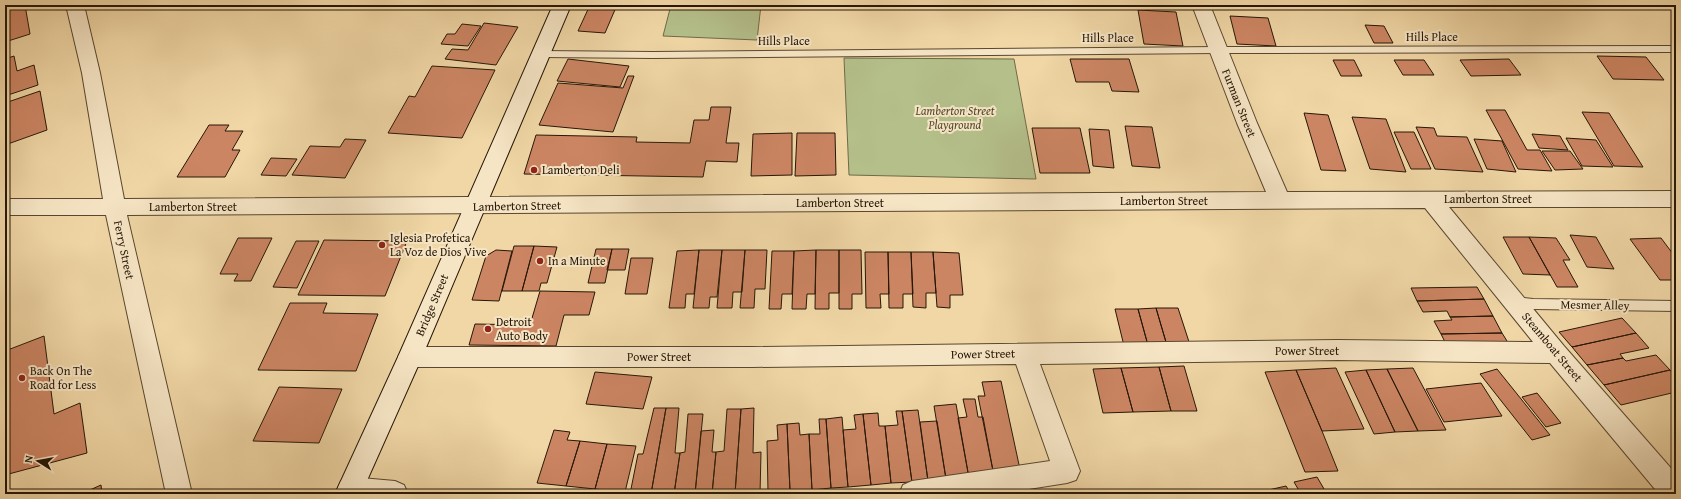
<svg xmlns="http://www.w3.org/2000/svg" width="1681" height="499" font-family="'Gentium Book Plus',serif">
<rect width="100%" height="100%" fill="#f1d7a6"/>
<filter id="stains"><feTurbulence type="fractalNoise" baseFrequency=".005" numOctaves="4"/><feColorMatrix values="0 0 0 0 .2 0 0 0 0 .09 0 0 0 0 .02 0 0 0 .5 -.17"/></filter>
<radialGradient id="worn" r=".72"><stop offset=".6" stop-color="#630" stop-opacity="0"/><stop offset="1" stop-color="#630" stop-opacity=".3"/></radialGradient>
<path fill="#b4bf8a" stroke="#6d6b48" d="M 671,5 L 761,5 L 757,40 L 663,36 Z
M 844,58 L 1014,59 L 1036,179 L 849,175 Z"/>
<path fill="#cc8563" stroke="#261707" d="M 5,5 L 25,5 L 30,34 L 5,42 Z
M 590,5 L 617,5 L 605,33 L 578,31 Z
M 1138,10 L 1176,12 L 1183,46 L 1144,44 Z
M 1230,16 L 1268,18 L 1276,46 L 1237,44 Z
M 484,23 L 518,27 L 496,65 L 445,59 L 452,49 L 468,50 Z
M 462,24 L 481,26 L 468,46 L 441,44 L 447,34 L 455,34 Z
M 1365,25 L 1384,26 L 1393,43 L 1374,43 Z
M 14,56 L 17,71 L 34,65 L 38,85 L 5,96 L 5,59 Z
M 1597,56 L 1646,57 L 1664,80 L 1613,79 Z
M 568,59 L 629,66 L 620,87 L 557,81 Z
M 1070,59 L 1129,59 L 1139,92 L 1112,91 L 1109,82 L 1076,82 Z
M 1509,59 L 1521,75 L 1471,76 L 1460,60 Z
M 1333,60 L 1354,60 L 1362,76 L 1341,76 Z
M 1394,60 L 1424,60 L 1434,75 L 1403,75 Z
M 432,66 L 495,70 L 462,138 L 388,133 L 409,96 L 415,97 Z
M 628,76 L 634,76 L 613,132 L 539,125 L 558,83 L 623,88 Z
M 40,91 L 47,130 L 5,145 L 5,103 Z
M 711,107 L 731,107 L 726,143 L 739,143 L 737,162 L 706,161 L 703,177 L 524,174 L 536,135 L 637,137 L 636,142 L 690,143 L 694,120 L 709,120 Z
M 1486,110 L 1505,110 L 1527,150 L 1540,150 L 1552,171 L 1518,169 Z
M 1582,112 L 1609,113 L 1643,167 L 1614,166 Z
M 1304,113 L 1328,115 L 1346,171 L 1321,170 Z
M 1352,117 L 1386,119 L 1406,172 L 1370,169 Z
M 209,125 L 229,125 L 225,131 L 243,131 L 232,150 L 240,150 L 225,177 L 177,177 Z
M 1125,126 L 1152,127 L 1160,168 L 1132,166 Z
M 1416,127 L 1434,128 L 1437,136 L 1467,137 L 1483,172 L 1435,169 Z
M 1032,128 L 1080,128 L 1090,173 L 1040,173 Z
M 1089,129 L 1109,130 L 1114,168 L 1093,166 Z
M 1394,132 L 1414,132 L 1431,169 L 1411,169 Z
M 792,133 L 792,175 L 751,176 L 753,134 Z
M 797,133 L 835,133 L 836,175 L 795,176 Z
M 1532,134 L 1560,136 L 1568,150 L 1539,148 Z
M 1566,138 L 1596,140 L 1613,167 L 1582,166 Z
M 345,139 L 366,140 L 345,178 L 292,175 L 310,146 L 340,147 Z
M 1474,139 L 1502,141 L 1516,172 L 1487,169 Z
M 1542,151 L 1570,151 L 1583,169 L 1555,170 Z
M 271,158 L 297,159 L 286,176 L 261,175 Z
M 1570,235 L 1596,237 L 1614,269 L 1587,267 Z
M 1503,237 L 1529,237 L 1550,275 L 1523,274 Z
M 1529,237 L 1556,238 L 1570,260 L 1563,260 L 1578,287 L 1557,287 Z
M 238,238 L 272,238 L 251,281 L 234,281 L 238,274 L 220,274 Z
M 1661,238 L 1676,258 L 1676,280 L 1660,280 L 1630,239 Z
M 324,240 L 407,241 L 385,296 L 298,295 Z
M 296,241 L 319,241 L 297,288 L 273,287 Z
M 514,246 L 534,246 L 522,291 L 502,291 Z
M 534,246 L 557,247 L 547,283 L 541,283 L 539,291 L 522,291 Z
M 596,249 L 612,249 L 605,283 L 588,283 Z
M 612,249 L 629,249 L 625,270 L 607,270 Z
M 496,250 L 512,251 L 499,301 L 472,300 L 486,256 Z
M 699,250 L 722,250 L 717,297 L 710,297 L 709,308 L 693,308 Z
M 699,250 L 694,294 L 686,294 L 685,308 L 669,308 L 677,251 Z
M 722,250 L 745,250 L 742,292 L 733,292 L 732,308 L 717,308 Z
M 745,250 L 767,250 L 765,289 L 755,289 L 754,308 L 740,308 Z
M 816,250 L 839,250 L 839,293 L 829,293 L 829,309 L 815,309 Z
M 816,250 L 815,294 L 807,294 L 806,309 L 792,309 L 794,251 Z
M 839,250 L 861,250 L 862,294 L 852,294 L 852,309 L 839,309 Z
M 772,251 L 794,251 L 792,294 L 782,294 L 781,309 L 769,309 Z
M 865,252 L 888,252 L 889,294 L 880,294 L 881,308 L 866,308 Z
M 888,252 L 911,252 L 913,294 L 903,294 L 903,308 L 889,308 Z
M 911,252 L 933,252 L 936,293 L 926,293 L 926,308 L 913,307 Z
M 933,252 L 959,253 L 963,295 L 950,295 L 950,308 L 937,307 Z
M 631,258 L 653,258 L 647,294 L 625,294 Z
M 1477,287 L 1484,299 L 1417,301 L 1411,288 Z
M 540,291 L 595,292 L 589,315 L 564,315 L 556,346 L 469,345 L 475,324 L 530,325 Z
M 1484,299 L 1493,316 L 1450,317 L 1447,311 L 1423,312 L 1417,301 Z
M 290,303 L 327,303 L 323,313 L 378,314 L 356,371 L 258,370 Z
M 1156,308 L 1168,349 L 1149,349 L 1138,309 Z
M 1156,308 L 1178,308 L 1191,348 L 1168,349 Z
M 1115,309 L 1138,309 L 1149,349 L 1125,350 Z
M 1493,316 L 1502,333 L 1441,334 L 1434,321 L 1452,320 L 1450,317 Z
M 1622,318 L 1636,333 L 1572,347 L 1559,332 Z
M 1502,333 L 1512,349 L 1449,350 L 1441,334 Z
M 1636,333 L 1649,348 L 1620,354 L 1623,358 L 1587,365 L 1572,347 Z
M 44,336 L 54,414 L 80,403 L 87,453 L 5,475 L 5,351 Z
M 1656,355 L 1670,370 L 1604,385 L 1587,365 L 1623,358 L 1626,361 Z
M 1184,366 L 1197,411 L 1171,411 L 1159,367 Z
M 1159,367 L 1171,411 L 1133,412 L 1121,368 Z
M 1121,368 L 1133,412 L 1103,413 L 1093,369 Z
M 1336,368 L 1364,429 L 1322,431 L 1296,370 Z
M 1413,368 L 1446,430 L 1418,431 L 1387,369 Z
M 1387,369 L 1418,431 L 1395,432 L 1366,370 Z
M 1497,369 L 1550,435 L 1532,440 L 1480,374 Z
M 1296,370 L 1322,431 L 1338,471 L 1305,472 L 1265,372 Z
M 1366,370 L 1395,432 L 1374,434 L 1345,372 Z
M 1670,370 L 1676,377 L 1676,392 L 1621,405 L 1604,385 Z
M 595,372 L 652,377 L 643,409 L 586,404 Z
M 1001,381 L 1021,474 L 994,476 L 978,396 L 985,396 L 982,382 Z
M 1481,383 L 1502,416 L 1444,422 L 1426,389 Z
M 279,387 L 342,389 L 319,443 L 253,441 Z
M 1537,393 L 1561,423 L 1546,427 L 1522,397 Z
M 963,399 L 975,399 L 978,417 L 983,417 L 994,476 L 969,478 L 958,418 L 967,417 Z
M 956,404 L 969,478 L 946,479 L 934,406 Z
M 654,408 L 666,408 L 651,494 L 630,494 L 638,454 L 643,454 Z
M 666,408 L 679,408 L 675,453 L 680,453 L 674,494 L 651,494 Z
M 754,408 L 753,453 L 761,452 L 760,494 L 735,494 L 741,409 Z
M 727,409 L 741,409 L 735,494 L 712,494 L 716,452 L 724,451 Z
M 918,410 L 928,481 L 912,482 L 902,411 Z
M 896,411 L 902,411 L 912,482 L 891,483 L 885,426 L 898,425 Z
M 878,413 L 879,426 L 885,426 L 891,483 L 871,485 L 863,414 Z
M 688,414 L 703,414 L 695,494 L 674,494 L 680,453 L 685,452 Z
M 863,414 L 871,485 L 848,487 L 843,430 L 856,429 L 854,415 Z
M 842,417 L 848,487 L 831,488 L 826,419 Z
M 819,419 L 826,419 L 831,488 L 812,490 L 809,434 L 820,434 Z
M 937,421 L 946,479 L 928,481 L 920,422 Z
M 799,423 L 800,435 L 809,434 L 812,490 L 790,491 L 787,424 Z
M 787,424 L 790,491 L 768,492 L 767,441 L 778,440 L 777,425 Z
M 554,430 L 570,432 L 567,440 L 580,441 L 566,486 L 537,483 Z
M 714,430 L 712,452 L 716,452 L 712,494 L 695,494 L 701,431 Z
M 580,441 L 607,444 L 595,489 L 566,486 Z
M 607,444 L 636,446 L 625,492 L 595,489 Z
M 1317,477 L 1327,494 L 1301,494 L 1294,482 Z
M 101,485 L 102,494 L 81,494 Z
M 1286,486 L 1291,494 L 1251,494 Z"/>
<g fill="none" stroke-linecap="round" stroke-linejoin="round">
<defs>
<path id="lane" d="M 1676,46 L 1676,52 L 1218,53 L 653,58 L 541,57 L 536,54 L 541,51 L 653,52 L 1218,47 Z
M 1515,297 L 1533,299 L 1676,301 L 1676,311 L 1533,309 L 1511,306 L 1509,302 L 1511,298 Z"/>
<path id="street" d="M 66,5 L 84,5 L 100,73 L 124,199 L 1266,192 L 1237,123 L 1192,5 L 1210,5 L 1257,123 L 1287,192 L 1676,191 L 1676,207 L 1449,207 L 1564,346 L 1676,474 L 1676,494 L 1659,494 L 1550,363 L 1338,360 L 1040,364 L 1080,471 L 1076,480 L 1067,483 L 996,494 L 899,494 L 903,485 L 912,481 L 1050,461 L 1016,364 L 752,367 L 410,367 L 402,364 L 398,357 L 402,350 L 410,347 L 752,347 L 1338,340 L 1533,342 L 1425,208 L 127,215 L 192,494 L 166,494 L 106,215 L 5,215 L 5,199 L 103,199 L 82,73 Z
M 350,477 L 395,481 L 404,485 L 408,494 L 338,494 L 337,490 L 341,481 Z"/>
<path id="secondary" d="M 553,5 L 571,5 L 422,357 L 361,494 L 335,494 L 398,357 Z"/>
</defs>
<use href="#lane" stroke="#59472f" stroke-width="2"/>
<use href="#street" stroke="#59472f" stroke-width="2"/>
<use href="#secondary" stroke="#261707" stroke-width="2"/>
<use href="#lane" fill="#f6e5c5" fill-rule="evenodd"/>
<use href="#street" fill="#f6e5c5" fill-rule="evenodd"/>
<use href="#secondary" fill="#f6e5c5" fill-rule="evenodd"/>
</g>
<g fill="#8f2418" stroke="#f6e5c5" stroke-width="1.5">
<circle cx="534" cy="170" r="4"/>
<circle cx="382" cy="245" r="4"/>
<circle cx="540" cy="261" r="4"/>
<circle cx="488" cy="329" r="4"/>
<circle cx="22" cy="378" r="4"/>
</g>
<g text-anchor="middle" stroke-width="4" stroke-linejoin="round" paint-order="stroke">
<g font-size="12" fill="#261707" stroke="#f6e5c5">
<text x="1432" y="41">Hills Place</text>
<text x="1108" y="42">Hills Place</text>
<text x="784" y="45">Hills Place</text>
<text transform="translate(1239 103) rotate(68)" y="4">Furman Street</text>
<text x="1488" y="203">Lamberton Street</text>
<text x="1164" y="205">Lamberton Street</text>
<text x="840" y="207">Lamberton Street</text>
<text transform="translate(517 206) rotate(-1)" y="4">Lamberton Street</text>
<text x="193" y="211">Lamberton Street</text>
<text transform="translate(124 250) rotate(78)" y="4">Ferry Street</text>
<text transform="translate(432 305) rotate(-67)" y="4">Bridge Street</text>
<text transform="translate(1595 305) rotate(1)" y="4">Mesmer Alley</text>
<text transform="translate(1552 347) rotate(50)" y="4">Steamboat Street</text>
<text x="1307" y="355">Power Street</text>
<text transform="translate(983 354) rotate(-1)" y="4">Power Street</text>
<text x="659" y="361">Power Street</text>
</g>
<g font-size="12" font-style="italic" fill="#51492e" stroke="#f6e5c5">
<text x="955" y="115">Lamberton Street<tspan x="955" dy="14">Playground</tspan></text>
</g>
<g font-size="12" fill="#261707" stroke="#f6e5c5" text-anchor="start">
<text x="542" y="174">Lamberton Deli</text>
<text x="390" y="242">Iglesia Profetica<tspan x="390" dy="14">La Voz de Dios Vive</tspan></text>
<text x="548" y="265">In a Minute</text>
<text x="496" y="326">Detroit<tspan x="496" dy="14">Auto Body</tspan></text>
<text x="30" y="375">Back On The<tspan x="30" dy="14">Road for Less</tspan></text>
</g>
</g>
<rect width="1681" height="499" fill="none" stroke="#f1d7a6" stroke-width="20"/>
<rect x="6" y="6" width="1669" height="487" fill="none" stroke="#261707" stroke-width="2"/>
<rect x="10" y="10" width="1661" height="479" fill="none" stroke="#261707"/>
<g transform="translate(38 461) rotate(281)" stroke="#f6e5c5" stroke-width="3" paint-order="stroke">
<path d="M0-3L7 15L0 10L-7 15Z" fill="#261707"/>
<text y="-6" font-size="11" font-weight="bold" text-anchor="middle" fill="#261707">N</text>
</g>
<rect width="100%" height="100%" filter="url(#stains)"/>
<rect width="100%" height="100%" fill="url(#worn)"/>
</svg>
